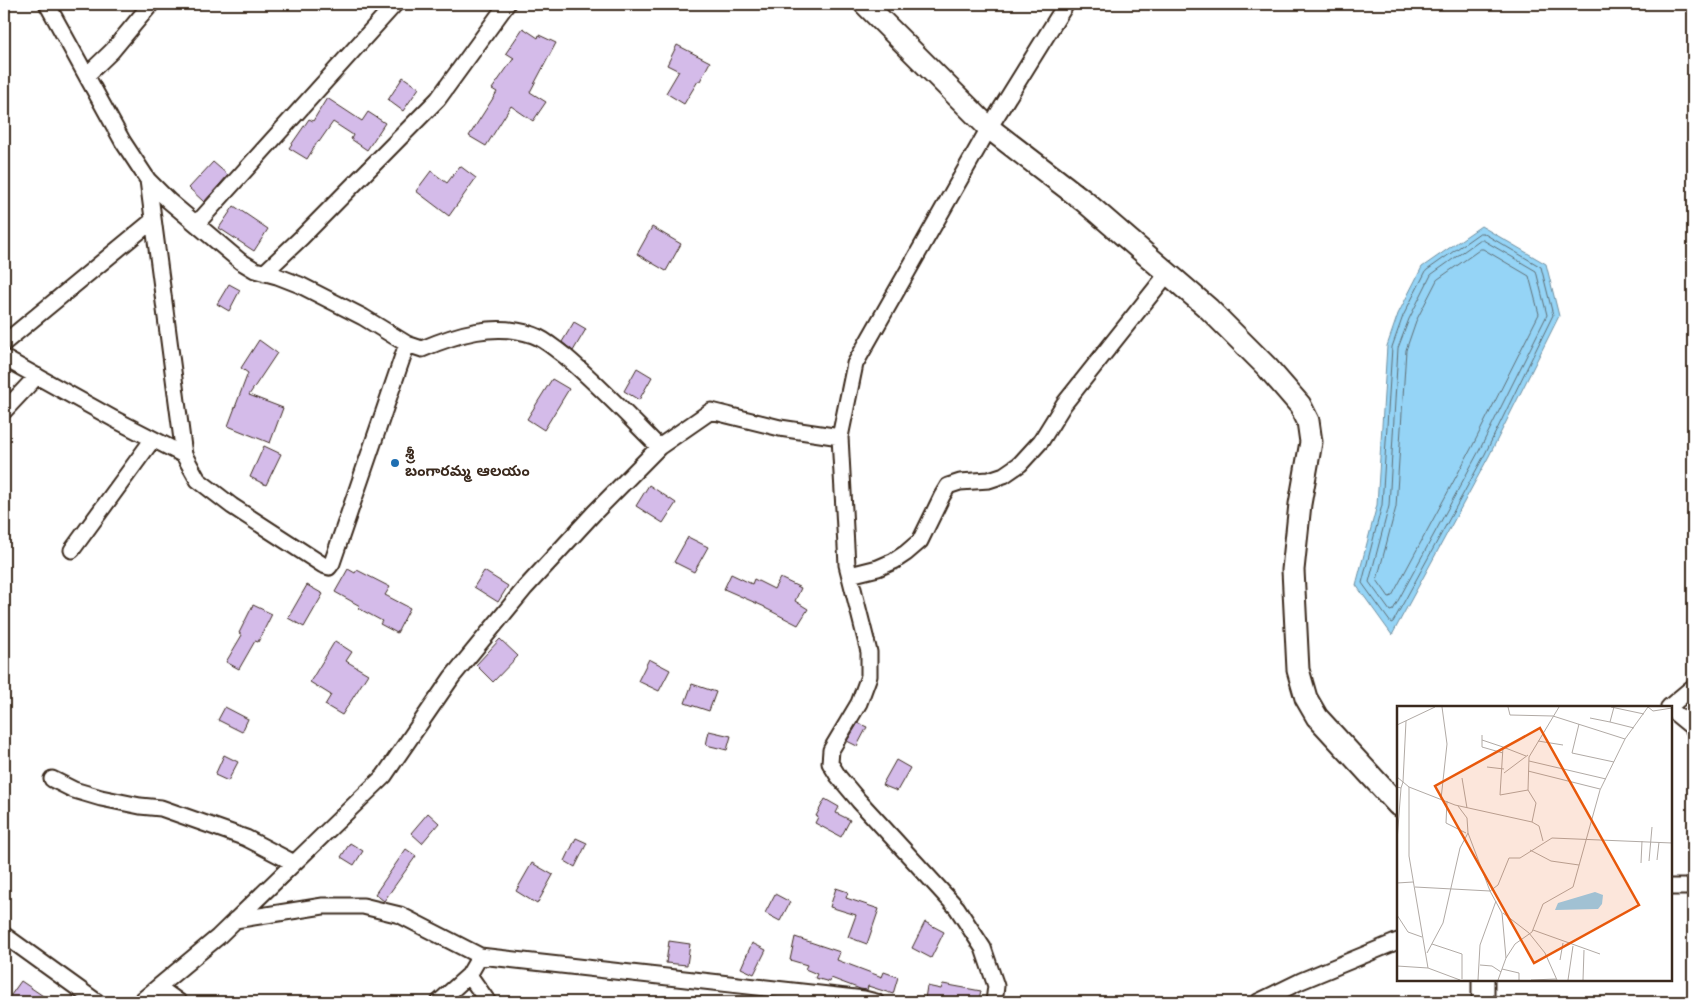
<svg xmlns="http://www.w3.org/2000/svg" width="1697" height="1006" font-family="'Architects Daughter','Noto Sans Telugu',sans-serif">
<rect width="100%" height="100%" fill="#fff"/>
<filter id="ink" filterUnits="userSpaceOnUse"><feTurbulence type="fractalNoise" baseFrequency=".02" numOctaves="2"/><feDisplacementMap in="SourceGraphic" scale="10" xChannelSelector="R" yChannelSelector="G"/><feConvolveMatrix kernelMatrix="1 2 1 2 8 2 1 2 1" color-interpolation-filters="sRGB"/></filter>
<g filter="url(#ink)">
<path fill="#95d4f6" stroke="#7190a0" d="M 1481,226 L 1546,264 L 1559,316 L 1489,456 L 1392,635 L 1356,585 L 1377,505 L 1387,346 L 1398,314 L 1422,267 Z"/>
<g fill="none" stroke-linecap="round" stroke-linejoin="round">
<path stroke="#5f6e74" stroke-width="1" d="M 1480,233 L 1483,233 L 1541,267 L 1553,315 L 1485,454 L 1393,622 L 1391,623 L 1362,583 L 1382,505 L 1392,347 L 1403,316 L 1426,271 Z
M 1480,240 L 1483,240 L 1536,271 L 1547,315 L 1479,451 L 1393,610 L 1390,611 L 1369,582 L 1389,506 L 1398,348 L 1409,319 L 1431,275 Z
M 1481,249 L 1483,249 L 1529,276 L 1539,314 L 1472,447 L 1392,596 L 1389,597 L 1377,580 L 1396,507 L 1406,350 L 1416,321 L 1437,280 Z"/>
</g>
<path fill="#d4bbe9" stroke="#3b2a1e" d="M 523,28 L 538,38 L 539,35 L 556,43 L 530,92 L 546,102 L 533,121 L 511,106 L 486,146 L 469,136 L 497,92 L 492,89 L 514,58 L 506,53 Z
M 677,45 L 710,62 L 700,81 L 698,81 L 684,104 L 666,93 L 679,71 L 667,65 Z
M 403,77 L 419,88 L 403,111 L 388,100 Z
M 327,98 L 362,121 L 368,112 L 385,123 L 367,150 L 351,139 L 353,135 L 333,122 L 319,142 L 318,141 L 307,159 L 289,148 L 309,119 L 313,121 Z
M 213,162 L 228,175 L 204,202 L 189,188 Z
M 460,166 L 476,178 L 449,216 L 416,191 L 431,171 L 447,183 Z
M 234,206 L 268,229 L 254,251 L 219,228 Z
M 652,227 L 681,244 L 666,271 L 637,254 Z
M 229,284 L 240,290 L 229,311 L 217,304 Z
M 574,322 L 586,329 L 573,351 L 562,342 Z
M 259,340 L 277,353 L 249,395 L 283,408 L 270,443 L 228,426 L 248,373 L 241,368 Z
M 637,368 L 652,377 L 639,400 L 624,391 Z
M 552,379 L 569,389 L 544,430 L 527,419 Z
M 264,446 L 281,454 L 266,485 L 250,477 Z
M 649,485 L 676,503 L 663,523 L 636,506 Z
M 688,537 L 708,547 L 694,572 L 674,562 Z
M 348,569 L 355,573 L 357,570 L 390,587 L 385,595 L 410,608 L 397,633 L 380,624 L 382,621 L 358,608 L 360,606 L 335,592 Z
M 484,571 L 508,586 L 498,602 L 474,587 Z
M 731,574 L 752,584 L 754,579 L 774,589 L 780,578 L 801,588 L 795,601 L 808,609 L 798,625 L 765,608 L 765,607 L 724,589 Z
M 307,585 L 323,594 L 304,627 L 288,618 Z
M 253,605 L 272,614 L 258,642 L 255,641 L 239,669 L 226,662 L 242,635 L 239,633 Z
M 500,639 L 518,656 L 493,682 L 476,665 Z
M 335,641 L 352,652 L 346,661 L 368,674 L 342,715 L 325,705 L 331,695 L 310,682 Z
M 649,659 L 670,670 L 659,691 L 638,681 Z
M 692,684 L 716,692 L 709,711 L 685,703 Z
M 225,707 L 248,719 L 242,732 L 218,720 Z
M 858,723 L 867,727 L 857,746 L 847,741 Z
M 709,731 L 731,736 L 727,750 L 706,745 Z
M 224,755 L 238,762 L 228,781 L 215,775 Z
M 896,760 L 910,768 L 897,791 L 882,785 Z
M 825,799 L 839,807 L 836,813 L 850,820 L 841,837 L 815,823 L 818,817 L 816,816 Z
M 428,813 L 439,823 L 422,843 L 411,833 Z
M 576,838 L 587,843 L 575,867 L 565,861 Z
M 350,843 L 363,851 L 354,865 L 341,857 Z
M 406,849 L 416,856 L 384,901 L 375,894 Z
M 532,863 L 553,875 L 537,904 L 516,891 Z
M 836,888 L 848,892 L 846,898 L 879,909 L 867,944 L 848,937 L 856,915 L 830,907 Z
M 775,894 L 790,902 L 780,921 L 765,913 Z
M 925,922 L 944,932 L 931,958 L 912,948 Z
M 795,937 L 840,952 L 837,960 L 882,977 L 884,972 L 898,977 L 893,994 L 868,986 L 867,990 L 860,989 L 831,978 L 830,982 L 815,978 L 817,974 L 805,969 L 807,965 L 790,960 Z
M 669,941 L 690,944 L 687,965 L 666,963 Z
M 752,943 L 766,950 L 754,974 L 741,968 Z
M 21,981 L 52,1002 L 6,1002 Z
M 943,984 L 981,991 L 978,1002 L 940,1002 L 925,999 L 927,986 L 941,989 Z"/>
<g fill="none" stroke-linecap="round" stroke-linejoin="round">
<defs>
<path id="street" d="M 47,4 L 123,142 L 148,180 L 169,201 L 240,261 L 255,270 L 277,276 L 300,285 L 363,317 L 407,344 L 422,349 C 457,334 495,322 533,335 C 545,339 555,349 565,356 C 598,384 628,416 659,447
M 87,75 L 112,51 L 151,4
M 148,180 L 184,455
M 194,222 L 202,218 L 395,4
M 264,273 L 302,237 L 438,99 L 507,4
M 4,343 L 152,221
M 4,358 L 114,419 L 184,455 L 198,480 L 232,506 L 323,565 L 329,567 L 332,563 L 407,344
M 4,411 L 37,376
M 72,550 L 153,439
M 850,575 L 878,568 L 894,561 L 906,553 L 920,541 L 942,496 L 948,486 L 960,482 L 989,480 L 1004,475 L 1020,464 L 1041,441 L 1064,404 L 1168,273
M 1669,707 L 1693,687
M 1671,710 L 1693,728
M 52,779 L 74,790 L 101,798 L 140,806 L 161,808 L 246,838 L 294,863
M 1671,887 L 1693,887
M 235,920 L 323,906 L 363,906 L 400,915 L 480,956 L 864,999 L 876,1002
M 4,935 L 97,1002
M 480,956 L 469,975 L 488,1002
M 158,987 L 179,1002
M 140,1002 L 218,937 L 384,776 L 452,677 L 525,588 L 594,513 L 659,447 L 711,411 L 780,428 L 840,437
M 439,1002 L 469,975
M 994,1002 L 996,986 L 983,948 L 957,908 L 859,801 L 838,776 L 830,763 L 831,750 L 859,703 L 869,676 L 869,652 L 847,565 L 840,437 L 855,364 L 989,128 L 1066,4
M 1258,1002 L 1301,981 L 1398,941"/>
<path id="secondary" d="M 865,4 L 989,128 L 1084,201 L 1209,309 L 1267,367 L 1300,405 L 1308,421 L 1311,442 L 1300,504 L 1293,570 L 1298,670 L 1306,698 L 1317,717 L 1398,805
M 1483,1002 L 1483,980"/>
</defs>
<use href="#street" stroke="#3b2a1e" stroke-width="19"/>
<use href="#secondary" stroke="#3b2a1e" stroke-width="25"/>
<use href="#street" stroke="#fff" stroke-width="15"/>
<use href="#secondary" stroke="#fff" stroke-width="21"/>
</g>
</g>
<circle fill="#1f6fb2" stroke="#fff" stroke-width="2" cx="395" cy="463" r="5"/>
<g text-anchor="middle" stroke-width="4" stroke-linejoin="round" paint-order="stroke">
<g font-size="15" font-weight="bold" fill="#3b2a1e" stroke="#fff" text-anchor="start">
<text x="405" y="459">శ్రీ<tspan x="405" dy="17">బంగారమ్మ ఆలయం</tspan></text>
</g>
</g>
<g transform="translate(1397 706)">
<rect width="275" height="275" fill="#fff"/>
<path d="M 198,186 L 206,189 L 205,198 L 201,203 L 158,204 L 161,197 Z" fill="#95d4f6"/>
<path fill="none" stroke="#b1aaa5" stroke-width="1" d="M 111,1 L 113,9 L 156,10 L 228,33M 214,1 L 247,8M 251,1 L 256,5 L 275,2M 193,12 L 213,16 L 217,1M 213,16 L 237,22M 182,18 L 175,47 L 217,56M 0,19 L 38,1M 85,29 L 85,41 L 106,47M 85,34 L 106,41M 141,35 L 166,39M 129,50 L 106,41 L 103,89 L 131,84M 132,55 L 209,73M 90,61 L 107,63M 131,65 L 203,83M 107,67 L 131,49M 0,71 L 12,81 L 58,99 L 135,116 L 142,120 L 146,135M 65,72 L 70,102M 0,81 L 4,82 L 6,76 L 9,15M 12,81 L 12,150 L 31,262M 44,93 L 50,38 L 45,1M 50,95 L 49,117 L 69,127M 61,100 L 70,112 L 71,127 L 93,185 L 105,207 L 109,252 L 101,274M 135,116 L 139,97 L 131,84 L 132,51 L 162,1M 0,135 L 4,82M 133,144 L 154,155 L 182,159M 260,154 L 262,136M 252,155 L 255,121M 244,157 L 245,135M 0,177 L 16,176M 18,181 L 93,185 L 101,179 L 112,152 L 123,152 L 155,132 L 275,137M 106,207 L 132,227 L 148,247 L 160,274M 0,209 L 11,226 L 25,231M 136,224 L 203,248M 35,238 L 65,248 L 65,273M 30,247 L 46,217 L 63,142 L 71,127M 109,252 L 118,238 L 135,226 L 146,198 L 176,181 L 203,84 L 228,33 L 251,1M 163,254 L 166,237M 83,259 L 95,260 L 104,266M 0,260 L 31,262 L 63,274M 105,263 L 122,267 L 122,274M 81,274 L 83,239 L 99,195M 134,274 L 159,273M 171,274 L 176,240M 186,274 L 187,244"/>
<path fill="#e8590c" fill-opacity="0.15" stroke="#e8590c" stroke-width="2.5" d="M 143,22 L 242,199 L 137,257 L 38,80 Z"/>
<rect width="275" height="275" fill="none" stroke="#3b2a1e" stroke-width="2.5"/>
</g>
<rect width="1697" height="1006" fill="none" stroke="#fff" stroke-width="20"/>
<rect x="10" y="10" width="1677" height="986" fill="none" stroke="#3b2a1e" stroke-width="2" filter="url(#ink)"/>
</svg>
